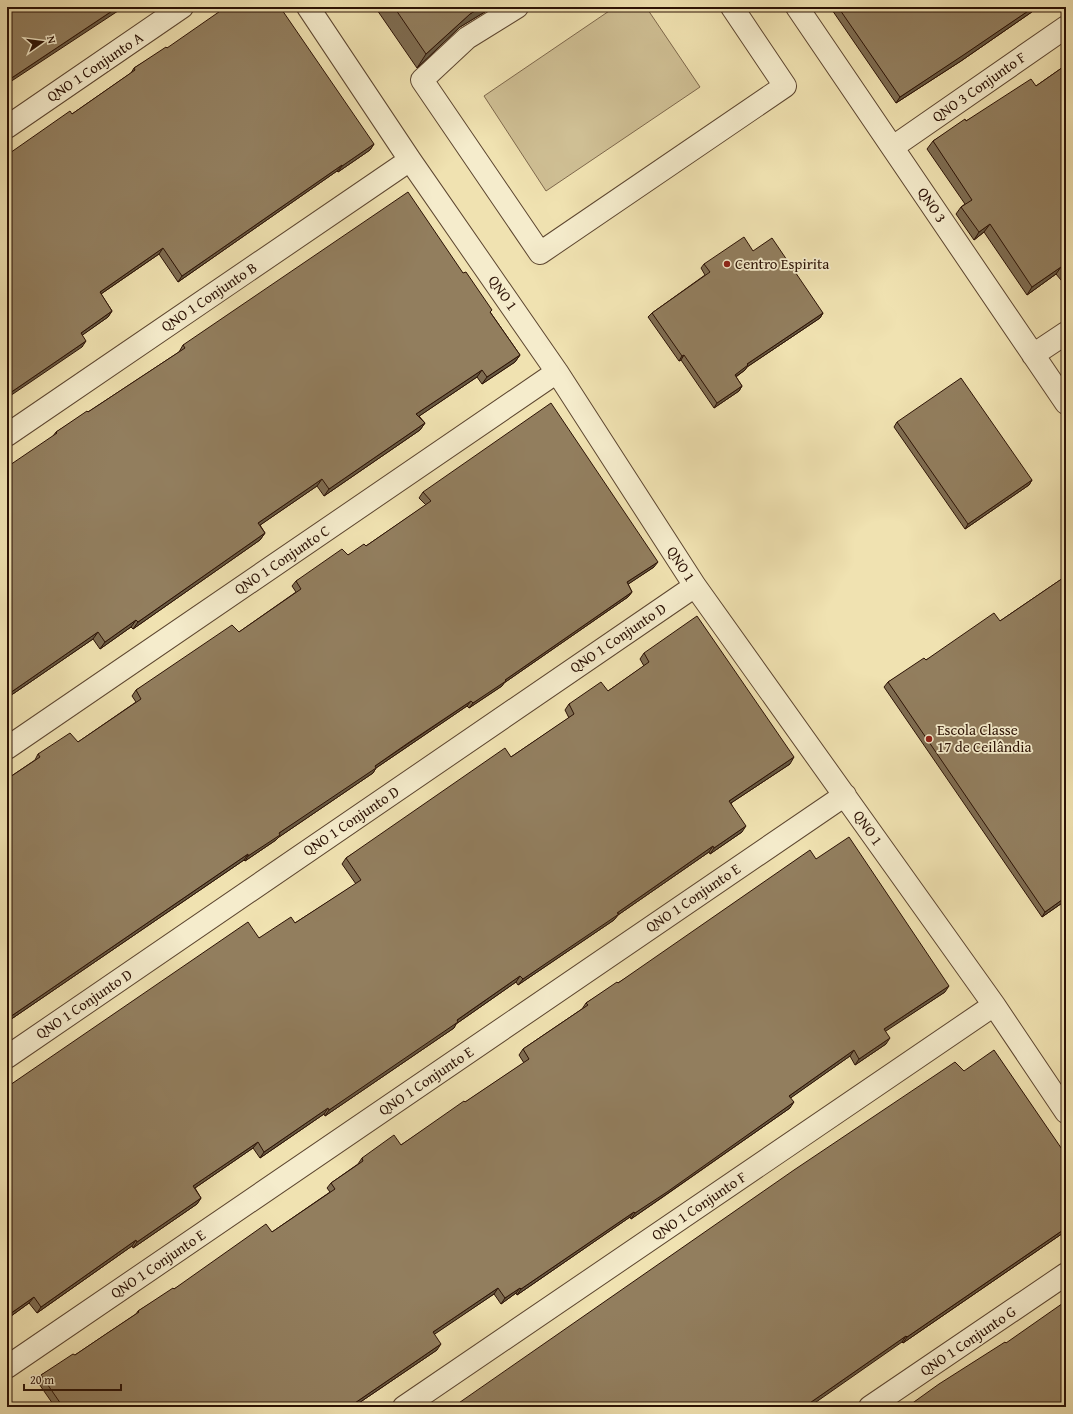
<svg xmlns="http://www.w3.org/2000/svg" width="1073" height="1414" font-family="'Gentium Book Plus',serif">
<rect width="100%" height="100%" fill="#f0e2b1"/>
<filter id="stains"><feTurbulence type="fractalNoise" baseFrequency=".005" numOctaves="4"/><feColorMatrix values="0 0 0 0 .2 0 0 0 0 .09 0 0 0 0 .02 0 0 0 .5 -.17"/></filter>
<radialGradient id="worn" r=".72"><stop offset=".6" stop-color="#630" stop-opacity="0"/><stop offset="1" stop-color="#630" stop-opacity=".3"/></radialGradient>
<path fill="#cfbf94" stroke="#7e684c" d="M 615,7 L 646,7 L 700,87 L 546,191 L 484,96 Z"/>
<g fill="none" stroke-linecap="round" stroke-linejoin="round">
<defs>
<path id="street" d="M 308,7 L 410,160 L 557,372 L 695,586 L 994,1005 L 1066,1112
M 517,7 L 467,38 L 422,80 L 540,253 L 785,86 L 732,7
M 797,7 L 1066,403
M 7,127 L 182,7
M 893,147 L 1066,27
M 1033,355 L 1066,333
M 7,435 L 410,160
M 7,748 L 557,372
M 7,1057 L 695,586
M 7,1367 L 845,795
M 404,1407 L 994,1005
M 870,1407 L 1066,1274"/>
</defs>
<use href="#street" stroke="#5d4630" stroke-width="24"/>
<use href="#street" stroke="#f5eccc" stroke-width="22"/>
</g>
<path fill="#7e6c51" stroke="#2c1205" d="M 375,7 L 493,7 L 460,27 L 417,68 Z
M 830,7 L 1039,7 L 961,61 L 896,103 Z
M 167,48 L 374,144 L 370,150 L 338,172 L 337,171 L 178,282 L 159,254 L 101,294 L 112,311 L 108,317 L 82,335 L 82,347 L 72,114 L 131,73 L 134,68 Z
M 1066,65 L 1066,286 L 1056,274 L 1027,295 L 984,232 L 974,240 L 956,214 L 961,207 L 965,204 L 927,149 L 933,141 L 966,121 L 1036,86 Z
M 753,251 L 823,313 L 820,318 L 747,367 L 745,370 L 736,377 L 742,386 L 739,391 L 714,408 L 681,360 L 679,361 L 648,317 L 652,313 L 705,275 L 701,268 L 704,264 Z
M 463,273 L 520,355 L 515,362 L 482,384 L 477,377 L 419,416 L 425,423 L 420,430 L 324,496 L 317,486 L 260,525 L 265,533 L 260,540 L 133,629 L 131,627 L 100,649 L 93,639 L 7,698 L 53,436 L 56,432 L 88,412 L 179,352 L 183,345 Z
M 897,422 L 1032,480 L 1029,485 L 965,529 L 894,427 Z
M 423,492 L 654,567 L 628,584 L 632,592 L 628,597 L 504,683 L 502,686 L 469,708 L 467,706 L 404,749 L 376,768 L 373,773 L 279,837 L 276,840 L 245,861 L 244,860 L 7,1022 L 7,779 L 35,760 L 38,754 L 78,742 L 136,702 L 132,696 L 136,690 L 239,632 L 296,592 L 292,586 L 296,581 L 366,546 L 426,505 L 419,498 Z
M 1066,576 L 1066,902 L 1065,901 L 1042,917 L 884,687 L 888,682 L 926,660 L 1000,621 Z
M 644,653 L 790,764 L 731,803 L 742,832 L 710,854 L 709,852 L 618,915 L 614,920 L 518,985 L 516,982 L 456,1024 L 454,1028 L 325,1116 L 324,1114 L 260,1158 L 253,1148 L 195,1188 L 201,1198 L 197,1204 L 133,1248 L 132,1246 L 37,1313 L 29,1303 L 7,1319 L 7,1087 L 259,938 L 295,923 L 356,884 L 342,864 L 346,858 L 511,757 L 569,718 L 565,710 L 569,704 L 608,691 L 644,666 L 640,659 Z
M 816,859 L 945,992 L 885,1031 L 886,1044 L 855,1065 L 850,1056 L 790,1098 L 790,1108 L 663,1197 L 631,1219 L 630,1217 L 517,1295 L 516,1293 L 501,1304 L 494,1294 L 434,1334 L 437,1350 L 353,1407 L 55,1407 L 37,1381 L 41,1375 L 75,1355 L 136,1314 L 138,1311 L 174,1289 L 272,1232 L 330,1192 L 327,1188 L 331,1183 L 358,1164 L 362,1158 L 401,1145 L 524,1063 L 519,1055 L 523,1049 L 582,1009 L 586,1003 Z
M 964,1071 L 1066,1155 L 1066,1231 L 903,1343 L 902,1342 Z"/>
<path fill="#665842" stroke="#2c1205" d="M 118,7 L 124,7 L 7,84 L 7,81 Z
M 481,7 L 493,7 L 460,27 L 417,68 L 426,54 L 470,14 Z
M 1034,7 L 1039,7 L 961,61 L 896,103 L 900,97 Z
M 374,144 L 370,150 L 338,172 L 342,166 Z
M 342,165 L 337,171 L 178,282 L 182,276 Z
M 990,224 L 984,232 L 974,240 L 979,232 Z
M 163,248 L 159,254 L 95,298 L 100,292 Z
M 1061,267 L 1056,274 L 1027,295 L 1032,287 Z
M 112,311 L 108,317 L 77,339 L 81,333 Z
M 823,313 L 820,318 L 747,367 L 745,370 L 731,380 L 735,375 L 747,364 Z
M 86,341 L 82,347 L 7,398 L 7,395 Z
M 520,355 L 515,362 L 482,384 L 487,377 Z
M 684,355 L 681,360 L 679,361 L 682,356 Z
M 482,370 L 477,377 L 412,421 L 416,414 Z
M 742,386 L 739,391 L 714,408 L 717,403 Z
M 425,423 L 420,430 L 324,496 L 329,489 Z
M 322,479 L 317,486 L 253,530 L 258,523 Z
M 1032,480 L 1029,485 L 965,529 L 968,524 Z
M 265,533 L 260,540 L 133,629 L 138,622 Z
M 658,562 L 654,567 L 624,587 L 627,582 Z
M 632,592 L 628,597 L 504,683 L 502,686 L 469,708 L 473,703 L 505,680 Z
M 136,620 L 131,627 L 100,649 L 105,642 Z
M 98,632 L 93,639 L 7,698 L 7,695 Z
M 471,701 L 467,706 L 376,768 L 373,773 L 279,837 L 276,840 L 245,861 L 248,856 L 279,833 L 375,766 Z
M 794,757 L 790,764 L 725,807 L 729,801 Z
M 746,826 L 742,832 L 710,854 L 714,848 Z
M 713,846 L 709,852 L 618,915 L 614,920 L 518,985 L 523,979 L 617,913 Z
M 248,854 L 244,860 L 7,1022 L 7,1019 Z
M 1066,897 L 1066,899 L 1065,901 L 1042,917 L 1045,912 Z
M 520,976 L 516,982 L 456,1024 L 454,1028 L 325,1116 L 329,1110 Z
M 949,986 L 945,992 L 880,1035 L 884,1029 Z
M 890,1038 L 886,1044 L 855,1065 L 859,1059 Z
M 854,1050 L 850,1056 L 785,1102 L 789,1096 Z
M 794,1102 L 790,1108 L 631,1219 L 635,1213 Z
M 328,1108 L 324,1114 L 260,1158 L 264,1152 Z
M 258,1142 L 253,1148 L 189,1192 L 193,1186 Z
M 201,1198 L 197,1204 L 133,1248 L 137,1242 Z
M 634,1212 L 630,1217 L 517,1295 L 521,1289 Z
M 1066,1228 L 1066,1231 L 903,1343 L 907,1337 Z
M 136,1240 L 132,1246 L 37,1313 L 41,1307 Z
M 498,1288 L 494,1294 L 429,1338 L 433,1332 Z
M 520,1288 L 516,1293 L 501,1304 L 505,1298 Z
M 34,1297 L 29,1303 L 7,1319 L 7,1316 Z
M 906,1336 L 902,1342 L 809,1407 L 804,1407 Z
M 441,1344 L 437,1350 L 353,1407 L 349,1407 Z"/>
<path fill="#927e5e" stroke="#2c1205" d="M 7,7 L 118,7 L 7,81 Z
M 226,7 L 280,7 L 374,144 L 342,166 L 342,165 L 182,276 L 163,248 L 100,292 L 112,311 L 81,333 L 86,341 L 7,395 L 7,155 L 70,111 L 72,114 L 135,70 L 134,68 L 166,47 L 167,48 Z
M 394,7 L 481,7 L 470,14 L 426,54 Z
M 838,7 L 1034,7 L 965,54 L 900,97 Z
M 1066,65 L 1066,272 L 1061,267 L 1032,287 L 990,224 L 979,232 L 961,207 L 972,200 L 933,141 L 965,119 L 966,121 L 1031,79 L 1036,86 Z
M 408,192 L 463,273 L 466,272 L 492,310 L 490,312 L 520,355 L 487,377 L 482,370 L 416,414 L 425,423 L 329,489 L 322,479 L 258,523 L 265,533 L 138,622 L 136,620 L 105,642 L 98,632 L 7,695 L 7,467 L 57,433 L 56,432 L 87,411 L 88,412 L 185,348 L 183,345 Z
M 744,237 L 753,251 L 772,238 L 823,313 L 747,364 L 748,365 L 735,375 L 742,386 L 717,403 L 684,355 L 682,356 L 652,313 L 710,272 L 704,264 Z
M 961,378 L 1032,480 L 968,524 L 897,422 Z
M 551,403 L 658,562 L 627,582 L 632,592 L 505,680 L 506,681 L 473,703 L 471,701 L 408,743 L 375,766 L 376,768 L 279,833 L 280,835 L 248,856 L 248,854 L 7,1019 L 7,779 L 40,757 L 38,754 L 70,733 L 78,742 L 141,699 L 136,690 L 232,625 L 239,632 L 301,589 L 296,581 L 342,549 L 348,555 L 364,544 L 366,546 L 431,501 L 423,492 Z
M 1066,576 L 1066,897 L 1045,912 L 888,682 L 924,658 L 926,660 L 994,613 L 1000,621 Z
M 697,616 L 794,757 L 729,801 L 746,826 L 714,848 L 713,846 L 617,913 L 619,914 L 523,979 L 520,976 L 457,1020 L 458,1022 L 329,1110 L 328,1108 L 264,1152 L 258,1142 L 193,1186 L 201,1198 L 137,1242 L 136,1240 L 41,1307 L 34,1297 L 7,1316 L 7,1087 L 248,922 L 259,938 L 291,917 L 295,923 L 361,880 L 346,858 L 505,748 L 511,757 L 574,714 L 569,704 L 601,682 L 608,691 L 649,662 L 644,653 Z
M 849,837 L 949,986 L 884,1029 L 890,1038 L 859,1059 L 854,1050 L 789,1096 L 794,1102 L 667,1192 L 635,1213 L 634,1212 L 521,1289 L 520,1288 L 505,1298 L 498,1288 L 433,1332 L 441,1344 L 349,1407 L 63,1407 L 41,1375 L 73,1354 L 75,1355 L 106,1334 L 139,1312 L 138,1311 L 173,1288 L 174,1289 L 266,1224 L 272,1232 L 335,1189 L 331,1183 L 363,1161 L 362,1158 L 394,1135 L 401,1145 L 464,1101 L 465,1102 L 529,1059 L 523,1049 L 588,1005 L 586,1003 L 617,982 L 618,983 L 810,850 L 816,859 Z
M 994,1050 L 1066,1155 L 1066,1228 L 907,1337 L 906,1336 L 804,1407 L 453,1407 L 794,1170 L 955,1062 L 964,1071 Z
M 1066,1301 L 1066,1407 L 907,1407 L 939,1384 L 1005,1342 L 1006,1343 Z"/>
<g fill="#8f2418" stroke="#f5eccc" stroke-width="1.5">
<circle cx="727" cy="264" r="4"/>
<circle cx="929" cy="739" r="4"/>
</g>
<g text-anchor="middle" stroke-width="3.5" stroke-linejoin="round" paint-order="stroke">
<g font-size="15" fill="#2c1205" stroke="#f5eccc">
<text transform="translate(95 67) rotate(-34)" y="5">QNO 1 Conjunto A</text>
<text transform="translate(979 87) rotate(-35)" y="5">QNO 3 Conjunto F</text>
<text transform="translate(932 205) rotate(56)" y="5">QNO 3</text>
<text transform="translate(503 293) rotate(55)" y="5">QNO 1</text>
<text transform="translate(209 297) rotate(-34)" y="5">QNO 1 Conjunto B</text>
<text transform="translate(282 560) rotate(-34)" y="5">QNO 1 Conjunto C</text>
<text transform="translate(681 564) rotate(57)" y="5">QNO 1</text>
<text transform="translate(618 638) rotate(-34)" y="5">QNO 1 Conjunto D</text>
<text transform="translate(351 821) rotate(-34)" y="5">QNO 1 Conjunto D</text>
<text transform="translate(868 828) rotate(55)" y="5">QNO 1</text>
<text transform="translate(693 898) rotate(-34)" y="5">QNO 1 Conjunto E</text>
<text transform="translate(84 1004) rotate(-34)" y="5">QNO 1 Conjunto D</text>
<text transform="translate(426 1081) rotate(-34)" y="5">QNO 1 Conjunto E</text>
<text transform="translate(699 1206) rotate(-34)" y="5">QNO 1 Conjunto F</text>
<text transform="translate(158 1264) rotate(-34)" y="5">QNO 1 Conjunto E</text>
<text transform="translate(968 1341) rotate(-34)" y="5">QNO 1 Conjunto G</text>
</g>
<g font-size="15" fill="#2c1205" stroke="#f5eccc" text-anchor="start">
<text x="735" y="269">Centro Espirita</text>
<text x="937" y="735">Escola Classe<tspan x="937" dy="17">17 de Ceilândia</tspan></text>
</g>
</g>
<rect width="1073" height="1414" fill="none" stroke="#f0e2b1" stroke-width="24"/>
<rect x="8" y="8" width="1057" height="1398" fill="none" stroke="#2c1205" stroke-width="2"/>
<rect x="12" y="12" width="1049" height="1390" fill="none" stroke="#2c1205"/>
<g transform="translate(42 42) rotate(76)" stroke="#f5eccc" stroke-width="3" paint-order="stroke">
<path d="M0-3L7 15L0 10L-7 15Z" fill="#2c1205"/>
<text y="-6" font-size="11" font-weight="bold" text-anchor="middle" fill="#2c1205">N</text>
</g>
<path d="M24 1384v6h97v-6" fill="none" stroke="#2c1205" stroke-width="2"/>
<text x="30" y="1384" font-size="12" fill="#2c1205" stroke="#f5eccc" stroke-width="3" paint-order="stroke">20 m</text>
<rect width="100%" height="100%" filter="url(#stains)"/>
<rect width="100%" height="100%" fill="url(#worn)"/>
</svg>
